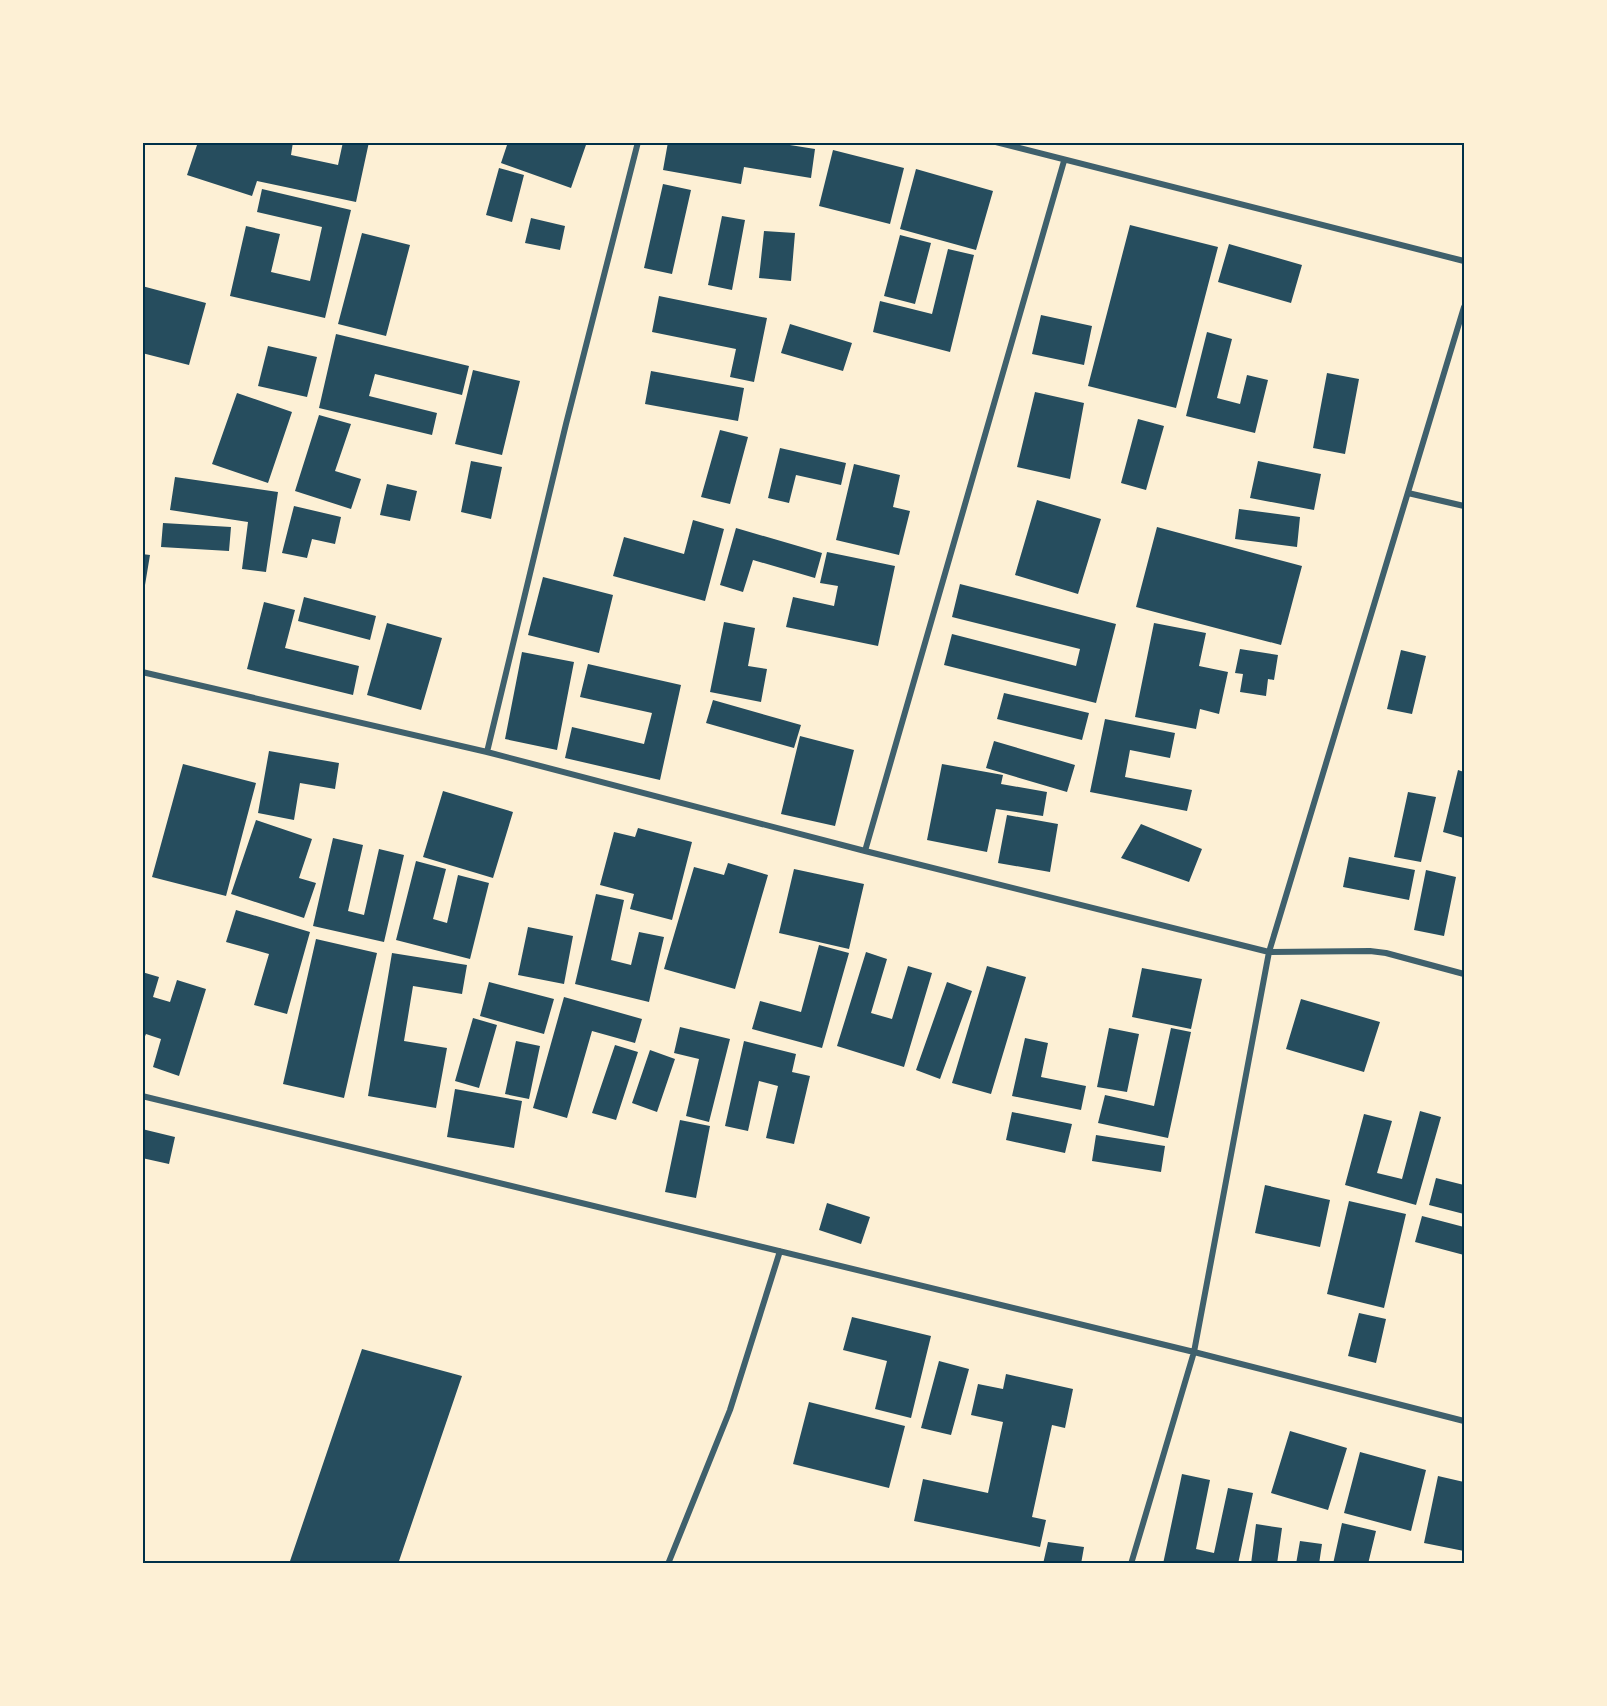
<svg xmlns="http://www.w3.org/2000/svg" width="1607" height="1706" font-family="Literata,serif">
<rect width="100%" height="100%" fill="#fdf0d5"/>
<path fill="#264d5e" d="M 198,142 L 293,142 L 291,155 L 338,165 L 343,142 L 369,142 L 356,202 L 257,181 L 252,196 L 187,175 Z
M 508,142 L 587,142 L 571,188 L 501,163 Z
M 668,142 L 771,142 L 815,149 L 811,178 L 744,167 L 741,184 L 663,170 Z
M 833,150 L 904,168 L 890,224 L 819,206 Z
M 499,168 L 524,175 L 512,222 L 486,215 Z
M 916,169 L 993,191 L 976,250 L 900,229 Z
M 663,184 L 691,190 L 672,274 L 644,268 Z
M 262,189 L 351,210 L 325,318 L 230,296 L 246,226 L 280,234 L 271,272 L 310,281 L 322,227 L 257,212 Z
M 722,216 L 745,220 L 732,290 L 708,285 Z
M 531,218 L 565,226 L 560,250 L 525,243 Z
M 1130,225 L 1218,247 L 1176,408 L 1088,386 Z
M 764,231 L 795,233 L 791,281 L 759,278 Z
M 362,233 L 410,245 L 386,336 L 338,324 Z
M 900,235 L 931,243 L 915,304 L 884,296 Z
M 1229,244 L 1302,265 L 1291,303 L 1218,282 Z
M 948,249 L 974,255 L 950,352 L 873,332 L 880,301 L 932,314 Z
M 142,286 L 206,303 L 189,365 L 142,353 Z
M 659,296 L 767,318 L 754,382 L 730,377 L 736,349 L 652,332 Z
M 1041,315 L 1092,326 L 1084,365 L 1032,354 Z
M 790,324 L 852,343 L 843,371 L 781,353 Z
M 1207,332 L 1232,339 L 1217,398 L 1240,404 L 1247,375 L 1268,380 L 1255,433 L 1186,416 Z
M 336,334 L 469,366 L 462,395 L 375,374 L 369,396 L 437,413 L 432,435 L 319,408 Z
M 268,346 L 317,357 L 307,397 L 258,386 Z
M 473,370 L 520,381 L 502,455 L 455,444 Z
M 651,371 L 744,388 L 738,421 L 645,404 Z
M 1327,373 L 1359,379 L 1345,454 L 1313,448 Z
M 1035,392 L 1084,403 L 1070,479 L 1017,467 Z
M 237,393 L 292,412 L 268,483 L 212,464 Z
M 319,415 L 351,424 L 335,471 L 361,479 L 351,509 L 295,491 Z
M 1138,419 L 1164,426 L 1146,490 L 1121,483 Z
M 720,430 L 748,437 L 730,504 L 701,497 Z
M 780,448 L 846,463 L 841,485 L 796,475 L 789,503 L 768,498 Z
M 471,461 L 502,467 L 491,519 L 461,512 Z
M 1258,461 L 1321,474 L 1314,510 L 1250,498 Z
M 854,464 L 900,475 L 893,507 L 910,511 L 899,555 L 836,540 Z
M 175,477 L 278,492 L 266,572 L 242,569 L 248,522 L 170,510 Z
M 387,484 L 417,491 L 410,521 L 380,515 Z
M 1037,500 L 1101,519 L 1078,594 L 1015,575 Z
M 294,506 L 341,517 L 335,544 L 312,539 L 307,558 L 282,553 Z
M 1239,509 L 1300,517 L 1297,547 L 1235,539 Z
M 693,520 L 724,529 L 705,601 L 613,576 L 624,537 L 684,554 Z
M 163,523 L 231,527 L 229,551 L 161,547 Z
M 1157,527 L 1302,566 L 1281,645 L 1136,607 Z
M 736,528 L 822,553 L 815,578 L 753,560 L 743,592 L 720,585 Z
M 827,552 L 895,566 L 878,646 L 786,627 L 793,597 L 834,606 L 838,586 L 820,583 Z
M 142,554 L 150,555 L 144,591 L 142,591 Z
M 543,577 L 613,595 L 599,653 L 528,635 Z
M 960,584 L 1116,624 L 1096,703 L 944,665 L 952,634 L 1076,666 L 1080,649 L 952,617 Z
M 304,597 L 376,616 L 370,640 L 298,621 Z
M 264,602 L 295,610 L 285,648 L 359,666 L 353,695 L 247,669 Z
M 724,622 L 755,628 L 748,666 L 767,669 L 761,702 L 710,692 Z
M 387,623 L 442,638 L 421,710 L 367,695 Z
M 1154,623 L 1206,633 L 1199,666 L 1228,672 L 1219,714 L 1200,709 L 1196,729 L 1135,717 Z
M 1240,649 L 1278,655 L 1274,680 L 1268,679 L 1266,696 L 1240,692 L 1243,674 L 1235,673 Z
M 1401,650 L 1426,656 L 1412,714 L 1387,709 Z
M 522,652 L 574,662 L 557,750 L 505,739 Z
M 588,664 L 681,685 L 660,780 L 565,758 L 572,727 L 644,744 L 652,713 L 580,697 Z
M 1004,693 L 1089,713 L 1082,740 L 997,719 Z
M 713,700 L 801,725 L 794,748 L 706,723 Z
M 1105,719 L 1175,733 L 1170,758 L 1130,750 L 1125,777 L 1192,790 L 1187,811 L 1090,792 Z
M 800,736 L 854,750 L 835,826 L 781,814 Z
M 994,741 L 1075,765 L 1067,792 L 986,768 Z
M 269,751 L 339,763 L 335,789 L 300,783 L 294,820 L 258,813 Z
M 183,764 L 256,783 L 226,896 L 152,877 Z
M 942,764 L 1003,775 L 1001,784 L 1047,792 L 1043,816 L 996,809 L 987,852 L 927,840 Z
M 1458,770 L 1464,772 L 1464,838 L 1443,832 Z
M 443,791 L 513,812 L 493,878 L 423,857 Z
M 1408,792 L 1436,797 L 1421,862 L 1394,857 Z
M 1007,815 L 1058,824 L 1050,872 L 998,863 Z
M 256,820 L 312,839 L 299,878 L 316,883 L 304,918 L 231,894 Z
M 1141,824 L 1202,849 L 1189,882 L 1121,858 Z
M 638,828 L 692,842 L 672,920 L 630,909 L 634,894 L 600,885 L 614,832 L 635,837 Z
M 333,838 L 363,845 L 348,911 L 364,915 L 379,849 L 404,855 L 384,942 L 313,926 Z
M 1349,857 L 1415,870 L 1409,900 L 1343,887 Z
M 416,861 L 446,869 L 433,919 L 447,923 L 458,875 L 489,883 L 470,959 L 396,940 Z
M 728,863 L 768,875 L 735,989 L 664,969 L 694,867 L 724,875 Z
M 794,869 L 864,884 L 849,949 L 779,933 Z
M 1426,870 L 1456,877 L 1444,936 L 1414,930 Z
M 596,894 L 624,900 L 611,960 L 631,965 L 639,932 L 664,937 L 649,1002 L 575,984 Z
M 236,910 L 310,932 L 287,1014 L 254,1005 L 269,954 L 226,942 Z
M 528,927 L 573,936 L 564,984 L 518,975 Z
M 316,939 L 377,953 L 344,1098 L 283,1084 Z
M 819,945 L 849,953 L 822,1048 L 752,1029 L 760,1001 L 801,1012 Z
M 866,952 L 887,959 L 871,1013 L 892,1019 L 908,966 L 932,973 L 904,1067 L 837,1046 Z
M 392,953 L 467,965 L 462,994 L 413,986 L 404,1041 L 447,1048 L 436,1108 L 368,1096 Z
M 987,966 L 1026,977 L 991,1094 L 952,1083 Z
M 1142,968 L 1202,979 L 1191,1029 L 1132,1017 Z
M 142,972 L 159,977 L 153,997 L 170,1002 L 177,980 L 206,989 L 179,1076 L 153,1067 L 161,1039 L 146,1034 L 142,1043 Z
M 489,982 L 554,999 L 544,1034 L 480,1016 Z
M 947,982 L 972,991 L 940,1079 L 916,1070 Z
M 564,997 L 642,1019 L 635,1043 L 592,1031 L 567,1118 L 533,1108 Z
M 1301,999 L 1380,1022 L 1364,1072 L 1286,1049 Z
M 473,1018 L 497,1025 L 479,1088 L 455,1081 Z
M 680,1027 L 730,1039 L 709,1122 L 686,1116 L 699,1059 L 674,1053 Z
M 1109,1028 L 1139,1034 L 1127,1092 L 1097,1087 Z
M 1171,1028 L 1191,1032 L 1168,1138 L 1098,1123 L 1105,1095 L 1154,1106 Z
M 1025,1038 L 1048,1043 L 1041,1077 L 1086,1086 L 1081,1110 L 1012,1096 Z
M 516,1041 L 540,1046 L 529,1099 L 505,1094 Z
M 744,1041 L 796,1054 L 792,1072 L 810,1076 L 794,1144 L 766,1138 L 778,1086 L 759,1081 L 748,1131 L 725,1126 Z
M 615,1045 L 638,1052 L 616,1120 L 592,1113 Z
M 650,1050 L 675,1059 L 657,1112 L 632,1103 Z
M 455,1089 L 522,1101 L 514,1148 L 447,1137 Z
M 1420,1111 L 1441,1117 L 1416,1205 L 1345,1185 L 1364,1114 L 1392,1121 L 1377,1173 L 1402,1179 Z
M 1012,1112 L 1072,1124 L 1065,1153 L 1006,1140 Z
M 680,1120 L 710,1126 L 696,1198 L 665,1192 Z
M 142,1129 L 175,1137 L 169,1164 L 142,1158 Z
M 1096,1135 L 1165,1146 L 1161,1172 L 1092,1161 Z
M 1436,1178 L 1464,1185 L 1464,1214 L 1429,1205 Z
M 1265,1185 L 1330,1200 L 1320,1247 L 1255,1233 Z
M 1349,1201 L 1406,1214 L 1384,1308 L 1327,1294 Z
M 827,1203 L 870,1217 L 861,1244 L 819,1230 Z
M 1422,1216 L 1464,1227 L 1464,1255 L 1415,1242 Z
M 1359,1313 L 1386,1319 L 1376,1363 L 1348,1356 Z
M 852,1317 L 931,1336 L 911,1418 L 875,1409 L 887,1361 L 843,1350 Z
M 362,1349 L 462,1376 L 398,1564 L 289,1564 Z
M 939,1361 L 969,1369 L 951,1435 L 921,1428 Z
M 1006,1374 L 1073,1389 L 1065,1428 L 1052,1425 L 1032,1517 L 1046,1520 L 1040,1547 L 914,1521 L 923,1479 L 988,1493 L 1003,1422 L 971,1415 L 978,1384 L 1003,1389 Z
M 809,1402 L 905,1426 L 889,1488 L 793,1464 Z
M 1290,1431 L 1347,1448 L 1328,1510 L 1271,1493 Z
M 1360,1452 L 1426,1470 L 1411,1531 L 1344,1513 Z
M 1182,1474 L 1210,1480 L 1196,1549 L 1214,1553 L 1228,1488 L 1253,1493 L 1238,1564 L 1163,1564 Z
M 1438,1476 L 1464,1482 L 1464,1551 L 1424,1543 Z
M 1342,1523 L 1376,1531 L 1368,1564 L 1333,1564 Z
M 1256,1524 L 1282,1528 L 1277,1564 L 1251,1564 Z
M 1300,1541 L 1322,1544 L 1319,1564 L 1296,1564 Z
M 1048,1542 L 1084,1547 L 1081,1564 L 1043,1564 Z"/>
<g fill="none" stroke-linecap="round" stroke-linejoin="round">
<path stroke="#3f606c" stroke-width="6" d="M 996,142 L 1464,261
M 142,145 L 143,142
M 1408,493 L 1464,506
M 142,672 L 487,752 L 865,851 L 1269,952 L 1370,951 L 1386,953 L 1464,974
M 487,752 L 566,424 L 638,142
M 865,851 L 1064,161
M 142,1096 L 1194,1352 L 1464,1421
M 668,1564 L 730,1410 L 780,1251
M 1131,1564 L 1194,1352 L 1269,952 L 1464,307"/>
</g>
<rect width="1607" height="1706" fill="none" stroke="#fdf0d5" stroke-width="288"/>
<rect x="144" y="144" width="1319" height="1418" fill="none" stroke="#003049" stroke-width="2"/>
</svg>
